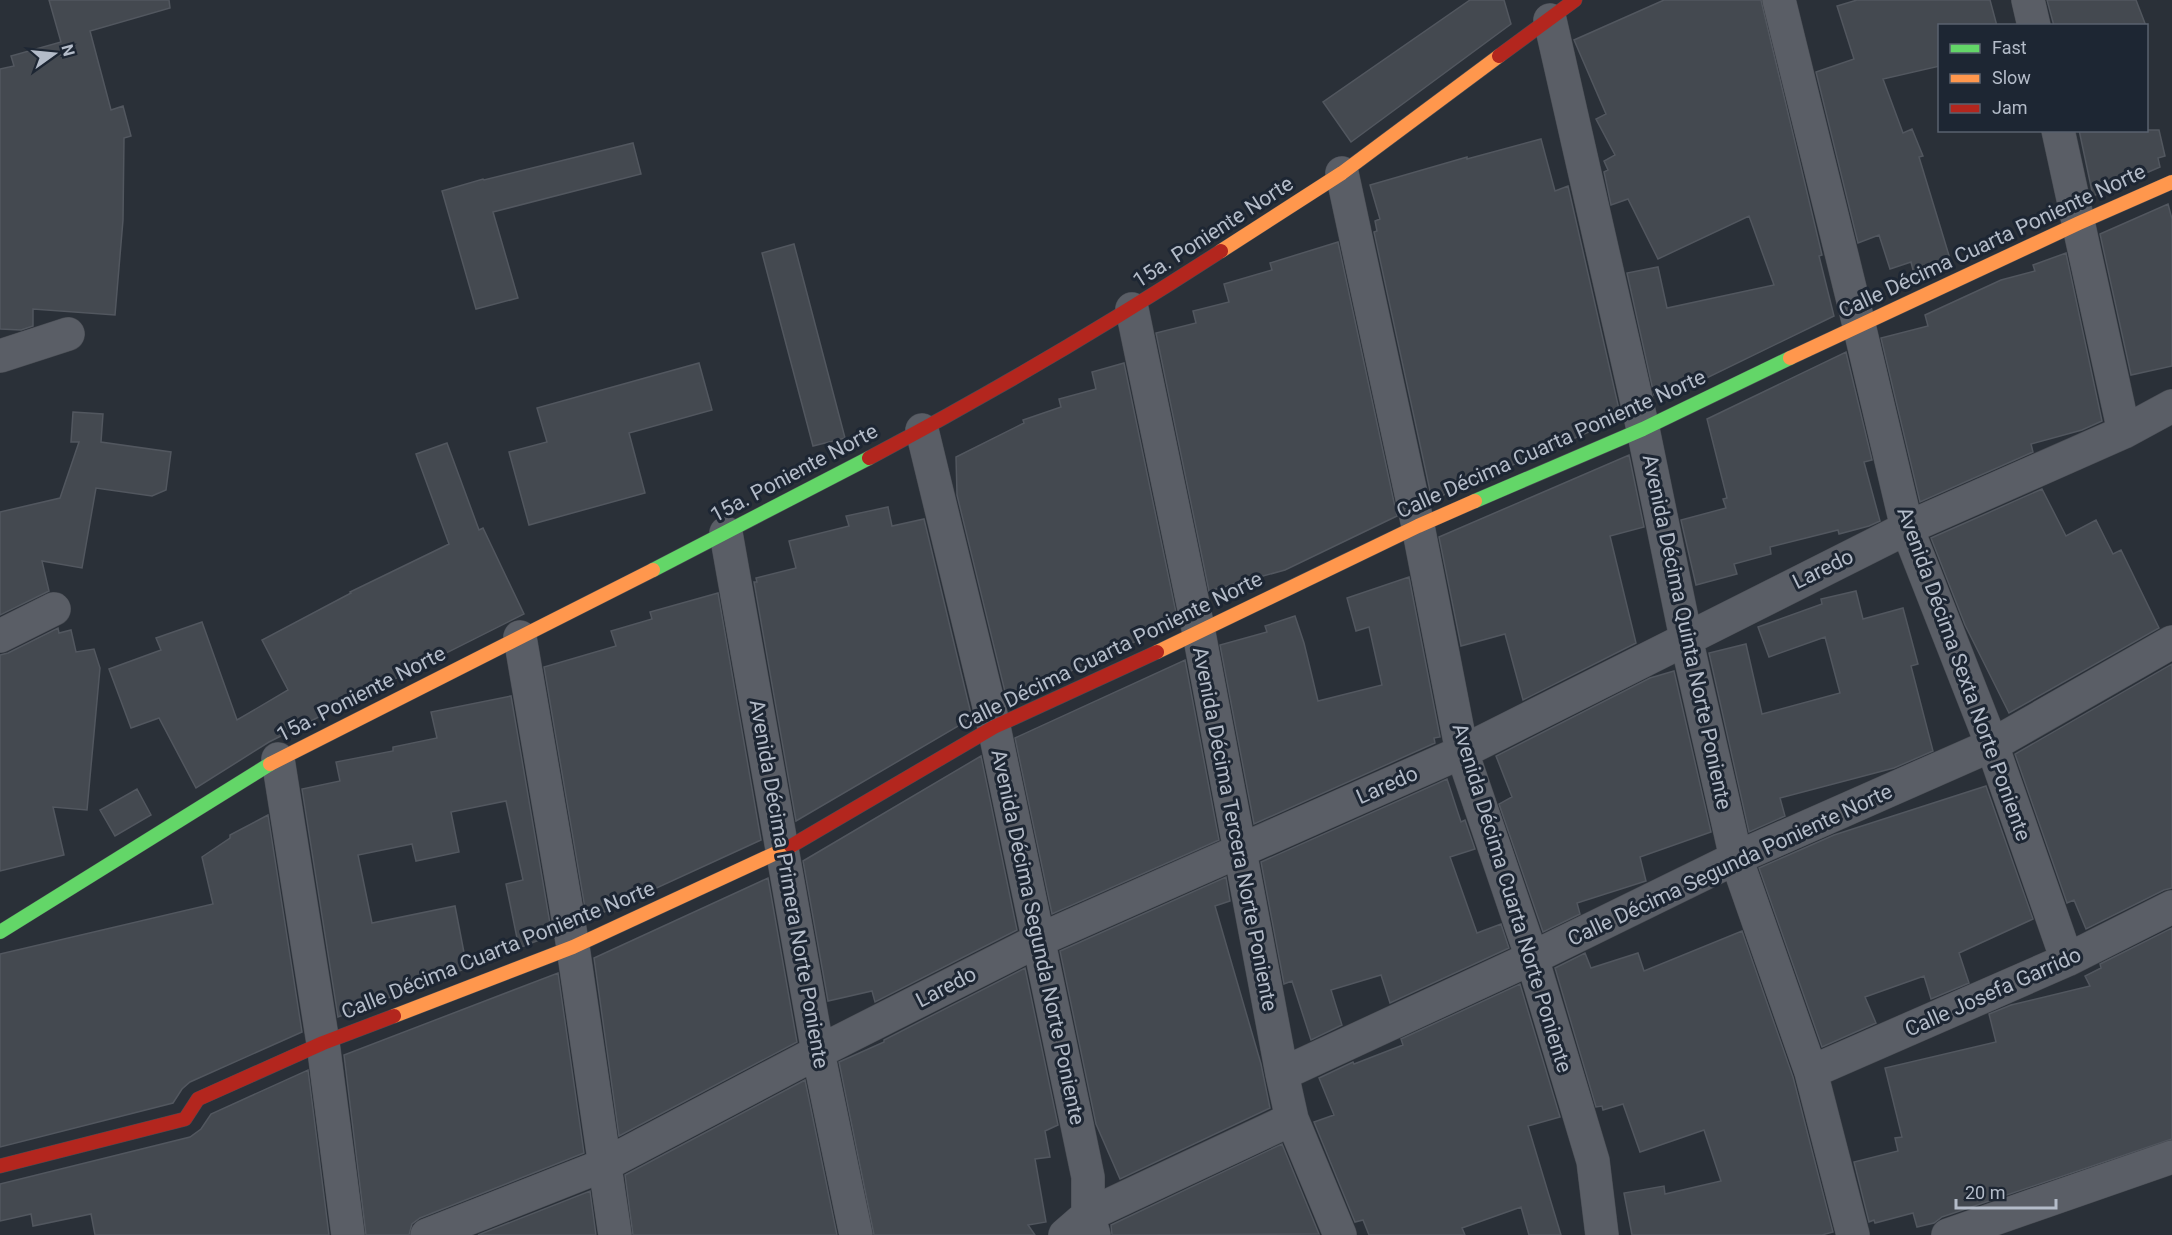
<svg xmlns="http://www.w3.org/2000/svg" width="2172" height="1235" font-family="Roboto,sans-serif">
<rect width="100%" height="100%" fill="#2a3038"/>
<path fill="#444950" stroke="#52575f" stroke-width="1.5" d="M 49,0 L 169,0 L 170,8 L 90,31 L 111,110 L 123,106 L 131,136 L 124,138 L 123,220 L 115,315 L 33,309 L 33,326 L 21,330 L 0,329 L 0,69 L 14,66 L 11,56 L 61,42 Z
M 1470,0 L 1504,0 L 1511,24 L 1351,142 L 1323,102 Z
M 1664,0 L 1761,0 L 1822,255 L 1819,256 L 1834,316 L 1682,390 L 1654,395 L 1627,273 L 1658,267 L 1667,308 L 1774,285 L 1749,216 L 1658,259 L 1628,199 L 1611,205 L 1604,172 L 1608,170 L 1604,161 L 1615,155 L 1596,119 L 1606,114 L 1574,40 Z
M 1857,0 L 1990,0 L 1997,26 L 1940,26 L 1940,66 L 1883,79 L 1903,133 L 1912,129 L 1923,156 L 1919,157 L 1951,262 L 1915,278 L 1911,262 L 1890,269 L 1879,235 L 1858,243 L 1816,72 L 1854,59 L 1837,6 Z
M 2047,0 L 2136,0 L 2146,26 L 2054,26 Z
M 2079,130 L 2159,130 L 2165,156 L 2158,158 L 2160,167 L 2093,196 Z
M 1541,139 L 1555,191 L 1568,186 L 1621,418 L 1432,500 L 1374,232 L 1377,231 L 1375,221 L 1380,219 L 1370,185 L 1467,157 L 1467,159 Z
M 633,143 L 641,174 L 493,212 L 518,298 L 476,309 L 442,191 L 483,179 L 484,180 Z
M 2168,204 L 2172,219 L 2172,366 L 2131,375 L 2100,234 Z
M 1338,242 L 1397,516 L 1285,570 L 1209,591 L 1156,333 L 1196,323 L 1193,311 L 1229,302 L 1224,284 L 1272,270 L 1270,263 Z
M 794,244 L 845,438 L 813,446 L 762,253 Z
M 2066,253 L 2102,421 L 2082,430 L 2031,444 L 2033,452 L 1920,502 L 1881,338 L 1928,326 L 1925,315 L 2001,280 L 2035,271 L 2033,265 Z
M 1846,352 L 1872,460 L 1864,462 L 1880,521 L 1869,526 L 1839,534 L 1838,530 L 1770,547 L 1771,554 L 1734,564 L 1737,574 L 1696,585 L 1681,520 L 1726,508 L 1723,499 L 1727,498 L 1707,419 Z
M 699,363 L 712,410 L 629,433 L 645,493 L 529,525 L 509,452 L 547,442 L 537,408 Z
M 1124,363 L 1178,622 L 1007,700 L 957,495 L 956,457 L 1024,423 L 1023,420 L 1061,407 L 1059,399 L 1096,389 L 1092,372 Z
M 73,412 L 103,414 L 101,442 L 171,452 L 166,490 L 152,496 L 96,488 L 82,568 L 42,561 L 49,591 L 0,615 L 0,512 L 60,498 L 79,442 L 71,442 Z
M 447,443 L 479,530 L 483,528 L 524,614 L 269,742 L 196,788 L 159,718 L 131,728 L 109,669 L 161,650 L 156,638 L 202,622 L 237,720 L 288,690 L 262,640 L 351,593 L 350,592 L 449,544 L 416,454 Z
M 1629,455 L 1644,527 L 1610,536 L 1636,643 L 1523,700 L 1505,634 L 1461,646 L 1439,537 Z
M 2042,489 L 2066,536 L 2096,520 L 2113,554 L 2121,550 L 2159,628 L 2009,713 L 1965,625 L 1931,538 Z
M 888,507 L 892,526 L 924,519 L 972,718 L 796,821 L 754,582 L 757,582 L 756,578 L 796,568 L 789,541 L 849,526 L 846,516 Z
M 1409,577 L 1440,737 L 1434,738 L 1435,743 L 1254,824 L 1220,645 L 1267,632 L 1265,626 L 1295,616 L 1304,643 L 1318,701 L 1382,685 L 1369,627 L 1356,631 L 1347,598 Z
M 1856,591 L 1863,619 L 1903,608 L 1918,664 L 1911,666 L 1933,751 L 1894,768 L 1780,798 L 1785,816 L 1749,832 L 1709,653 L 1746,644 L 1762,714 L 1840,693 L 1825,637 L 1769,657 L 1758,627 L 1822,604 L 1821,599 Z
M 718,593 L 761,840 L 587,920 L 544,667 L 616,646 L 611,631 L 652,619 L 650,612 Z
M 58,628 L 59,633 L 71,630 L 76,652 L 94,649 L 100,668 L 87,810 L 53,807 L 64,855 L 0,871 L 0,655 L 8,653 Z
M 1185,660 L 1219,840 L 1052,914 L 1015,738 Z
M 2172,664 L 2172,888 L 2164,890 L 2086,929 L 2074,900 L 2067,903 L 2015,754 Z
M 1674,671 L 1711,832 L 1640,857 L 1646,881 L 1577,903 L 1580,914 L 1543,932 L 1499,804 L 1512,797 L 1496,756 L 1650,678 Z
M 511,696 L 552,935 L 519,948 L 506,884 L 523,880 L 506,801 L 451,812 L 459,852 L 416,861 L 412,844 L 358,855 L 372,923 L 455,906 L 467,968 L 338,1017 L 302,789 L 340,781 L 336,762 L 393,751 L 393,747 L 437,738 L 431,712 Z
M 981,756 L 1017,930 L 875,1002 L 872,991 L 828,1001 L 803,861 Z
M 1447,779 L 1461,822 L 1465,820 L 1475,849 L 1450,857 L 1477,933 L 1501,924 L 1509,948 L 1390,1003 L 1381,975 L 1331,990 L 1342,1025 L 1311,1040 L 1292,981 L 1284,984 L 1261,862 Z
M 1986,786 L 2033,919 L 1959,953 L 1969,983 L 1931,999 L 1924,976 L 1865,997 L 1876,1023 L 1822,1047 L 1759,868 L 1834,835 Z
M 137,789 L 151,815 L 115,836 L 100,810 Z
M 268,815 L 302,1032 L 190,1082 L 182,1089 L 173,1103 L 0,1147 L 0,954 L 213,904 L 202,857 L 230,838 L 230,835 Z
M 1226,877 L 1230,901 L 1215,906 L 1261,1064 L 1270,1108 L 1120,1179 L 1096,1124 L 1060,951 Z
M 768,878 L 797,1042 L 619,1136 L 594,958 Z
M 2172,928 L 2172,1139 L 1942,1217 L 1934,1223 L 1917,1227 L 1913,1213 L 1875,1223 L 1874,1220 L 1869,1222 L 1854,1162 L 1898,1151 L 1895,1138 L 1902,1137 L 1885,1068 L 1996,1042 L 1989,1014 L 2011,1005 L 2090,986 L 2085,976 L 2101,968 L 2100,964 Z
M 1742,931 L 1793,1077 L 1833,1232 L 1822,1235 L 1632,1235 L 1624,1193 L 1664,1186 L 1665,1194 L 1721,1181 L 1704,1130 L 1640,1152 L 1623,1104 L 1603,1110 L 1602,1106 L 1596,1107 L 1555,968 L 1585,953 L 1591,968 L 1638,953 L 1644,971 Z
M 1025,968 L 1058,1125 L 1045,1131 L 1050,1157 L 1035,1159 L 1046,1222 L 1028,1225 L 1035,1235 L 874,1235 L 839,1062 L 884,1042 L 884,1040 Z
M 558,973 L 584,1153 L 420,1218 L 412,1224 L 409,1235 L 366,1235 L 344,1055 Z
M 1520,984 L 1560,1117 L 1528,1126 L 1561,1235 L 1529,1235 L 1521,1207 L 1462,1228 L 1465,1235 L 1369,1235 L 1363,1220 L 1355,1222 L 1314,1122 L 1334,1115 L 1319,1078 L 1353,1062 L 1354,1064 L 1403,1045 L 1401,1039 Z
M 308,1070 L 329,1235 L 95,1235 L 91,1214 L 33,1226 L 31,1214 L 0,1221 L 0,1184 L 190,1137 L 201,1129 L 211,1114 Z
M 805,1080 L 837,1235 L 633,1235 L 625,1175 Z
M 1282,1144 L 1319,1234 L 1112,1235 L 1111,1225 Z
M 590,1191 L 596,1235 L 478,1235 Z"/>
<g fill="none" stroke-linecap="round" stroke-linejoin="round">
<defs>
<path id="street" d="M 1779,0 L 1859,325 L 1907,528 L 1992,745 L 2067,960
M 2028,0 L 2034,26
M 1550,20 L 1643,429 L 1686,638 L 1736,858 L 1811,1072 L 1853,1235
M 2058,130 L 2124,432
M 1342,173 L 1418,526 L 1462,752 L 1532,958 L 1593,1161 L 1602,1235
M 1132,309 L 1199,633 L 1282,1074 L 1292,1119 L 1340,1235
M 0,356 L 68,334
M 922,430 L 994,727 L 1088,1177 L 1088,1215 L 1094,1235
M 726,533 L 818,1052 L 856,1235
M 0,636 L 54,609
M 520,637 L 573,947 L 615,1235
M 278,759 L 323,1043 L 348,1235
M 1811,1072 L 2067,960 L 2172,907
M 1282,1074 L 1532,958 L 1736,858 L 1992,745 L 2172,642
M 427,1235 L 604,1165 L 818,1052 L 1039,940 L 1462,752 L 1907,528 L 2124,432 L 2172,406
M 1065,1235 L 1088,1215 L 1292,1119
M 1948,1235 L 2172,1157"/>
<path id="fast" d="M 1475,501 L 1643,429 L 1790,358
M 653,570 L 869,458
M 0,932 L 270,764"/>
<path id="slow" d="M 1221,251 L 1342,173 L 1499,56
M 1790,358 L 2079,223 L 2172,182
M 1157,652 L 1418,526 L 1475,501
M 270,764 L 653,570
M 394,1016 L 573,947 L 791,846"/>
<path id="jam" d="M 1499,56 L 1575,0
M 869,458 C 990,394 1107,325 1221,251
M 791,846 L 994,727 L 1157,652
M 0,1166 L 185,1119 L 198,1099 L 323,1043 L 394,1016"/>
</defs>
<use href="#street" stroke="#484c53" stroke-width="34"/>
<use href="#fast" stroke="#484c53" stroke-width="15"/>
<use href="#slow" stroke="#484c53" stroke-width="15"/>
<use href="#jam" stroke="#484c53" stroke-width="15"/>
<use href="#street" stroke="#5a5e66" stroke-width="33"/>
<use href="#fast" stroke="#63d668" stroke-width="14"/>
<use href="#slow" stroke="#ff974d" stroke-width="14"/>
<use href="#jam" stroke="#b3261e" stroke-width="14"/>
</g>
<g text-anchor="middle" stroke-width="6" stroke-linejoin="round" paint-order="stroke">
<g font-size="21" fill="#b4bcc9" stroke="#1d2633">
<text transform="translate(1213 232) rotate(-33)" y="7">15a. Poniente Norte</text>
<text transform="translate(1992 241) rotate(-25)" y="7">Calle Décima Cuarta Poniente Norte</text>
<text transform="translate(1551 444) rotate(-24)" y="7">Calle Décima Cuarta Poniente Norte</text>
<text transform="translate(794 473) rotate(-28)" y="7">15a. Poniente Norte</text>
<text transform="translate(1823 569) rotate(-26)" y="7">Laredo</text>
<text transform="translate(1687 632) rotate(78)" y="7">Avenida Décima Quinta Norte Poniente</text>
<text transform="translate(1110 651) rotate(-26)" y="7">Calle Décima Cuarta Poniente Norte</text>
<text transform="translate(1964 674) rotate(70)" y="7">Avenida Décima Sexta Norte Poniente</text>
<text transform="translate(361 694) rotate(-27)" y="7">15a. Poniente Norte</text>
<text transform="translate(1387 785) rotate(-24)" y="7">Laredo</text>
<text transform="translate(1235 829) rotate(79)" y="7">Avenida Décima Tercera Norte Poniente</text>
<text transform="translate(1730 865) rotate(-25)" y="7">Calle Décima Segunda Poniente Norte</text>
<text transform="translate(789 884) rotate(80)" y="7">Avenida Décima Primera Norte Poniente</text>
<text transform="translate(1512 898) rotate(73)" y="7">Avenida Décima Cuarta Norte Poniente</text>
<text transform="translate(1038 937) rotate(78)" y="7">Avenida Décima Segunda Norte Poniente</text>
<text transform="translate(498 950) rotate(-22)" y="7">Calle Décima Cuarta Poniente Norte</text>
<text transform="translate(946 987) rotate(-27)" y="7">Laredo</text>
<text transform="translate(1993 992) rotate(-24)" y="7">Calle Josefa Garrido</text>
</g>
</g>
<rect x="1938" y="24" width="210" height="108" fill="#1d2633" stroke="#59626f" stroke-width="1.5"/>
<rect x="1950" y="44" width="30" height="9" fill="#63d668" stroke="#59626f" stroke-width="1.5"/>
<text x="1992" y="54" font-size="18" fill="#b4bcc9">Fast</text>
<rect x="1950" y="74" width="30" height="9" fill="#ff974d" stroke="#59626f" stroke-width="1.5"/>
<text x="1992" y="84" font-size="18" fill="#b4bcc9">Slow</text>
<rect x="1950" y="104" width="30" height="9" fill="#b3261e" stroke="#59626f" stroke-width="1.5"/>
<text x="1992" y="114" font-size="18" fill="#b4bcc9">Jam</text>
<g transform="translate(54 54) rotate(75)" stroke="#1d2633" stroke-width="4.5" paint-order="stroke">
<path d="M0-4.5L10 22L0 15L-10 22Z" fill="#b4bcc9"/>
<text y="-9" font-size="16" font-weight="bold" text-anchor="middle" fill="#b4bcc9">N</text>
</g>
<path d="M1956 1199v9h100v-9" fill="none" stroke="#b4bcc9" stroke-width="3"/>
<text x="1965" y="1199" font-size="18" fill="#b4bcc9" stroke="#1d2633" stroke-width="4.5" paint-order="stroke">20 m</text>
</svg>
